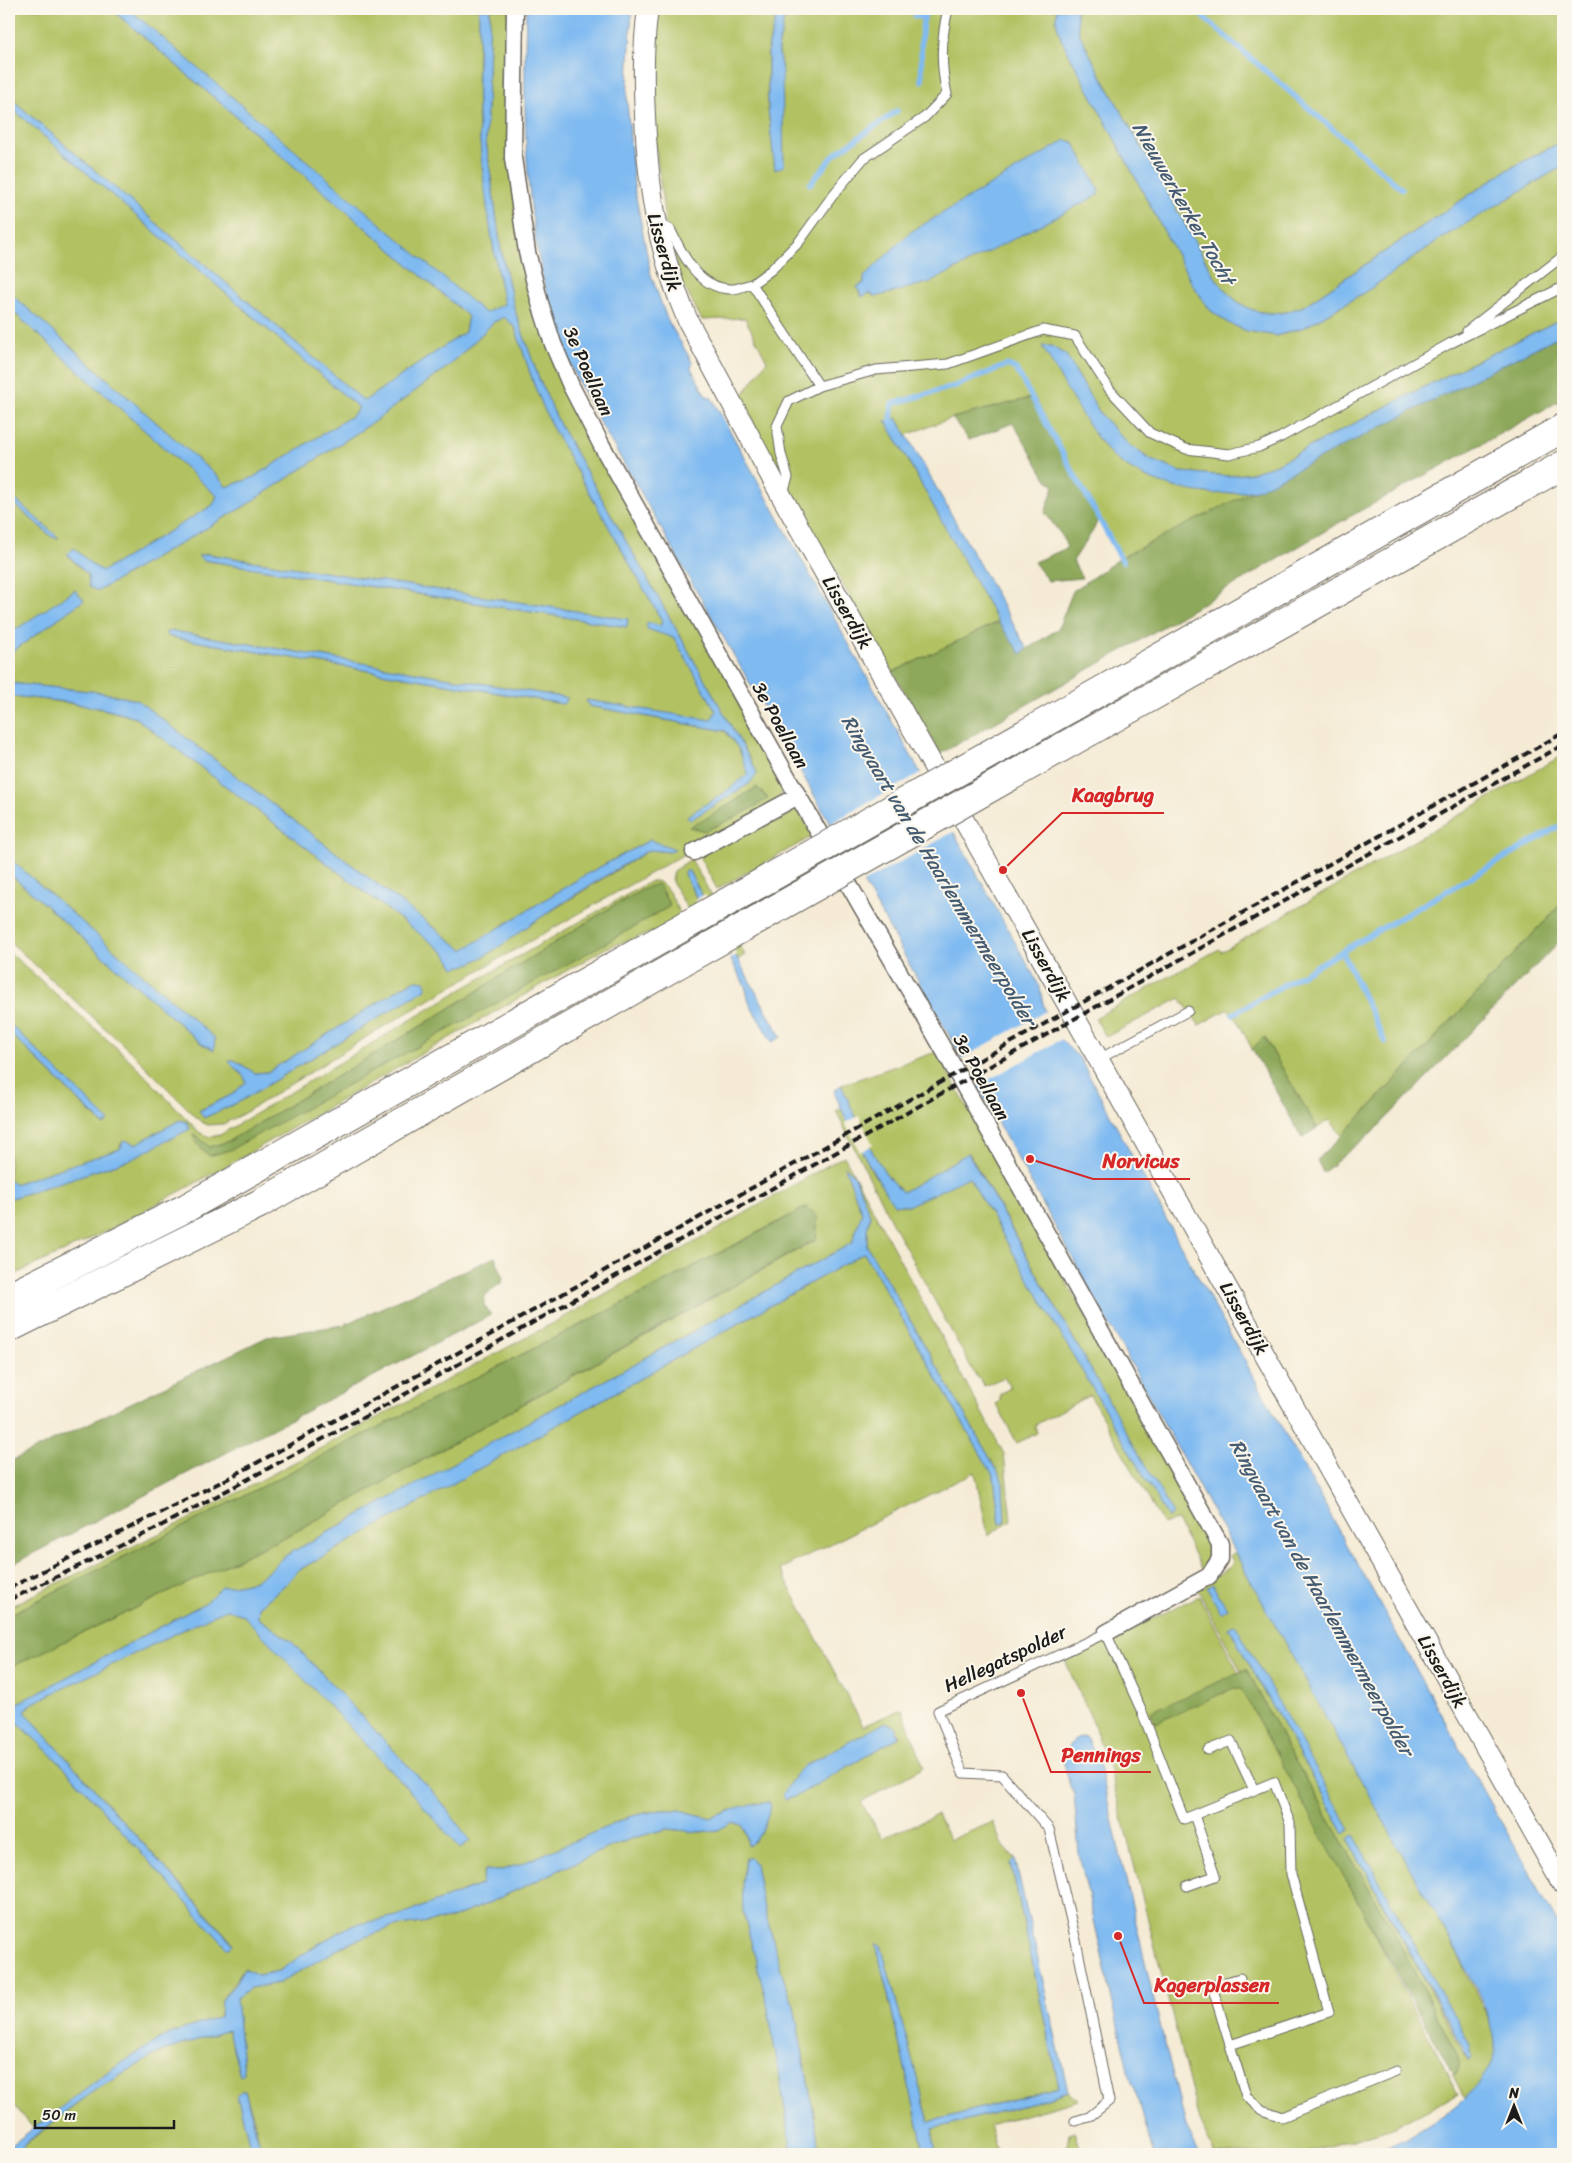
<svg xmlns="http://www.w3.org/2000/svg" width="1572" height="2163" font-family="Sriracha,sans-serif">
<rect width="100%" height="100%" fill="#fbf7ec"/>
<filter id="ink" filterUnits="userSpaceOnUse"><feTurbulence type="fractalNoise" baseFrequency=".02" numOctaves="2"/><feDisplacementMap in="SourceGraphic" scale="10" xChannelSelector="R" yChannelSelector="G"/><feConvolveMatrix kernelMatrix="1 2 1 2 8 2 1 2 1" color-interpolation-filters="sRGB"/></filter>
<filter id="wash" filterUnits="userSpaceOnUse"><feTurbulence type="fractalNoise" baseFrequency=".0096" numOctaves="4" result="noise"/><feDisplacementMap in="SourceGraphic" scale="20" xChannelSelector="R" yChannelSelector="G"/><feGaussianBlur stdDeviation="1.12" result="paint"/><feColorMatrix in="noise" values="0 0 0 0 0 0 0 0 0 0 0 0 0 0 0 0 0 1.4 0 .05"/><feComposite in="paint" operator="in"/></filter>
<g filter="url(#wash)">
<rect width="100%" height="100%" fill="#f5ebd5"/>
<path fill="#b2c264" stroke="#676f40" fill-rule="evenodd" d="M 9,9 L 111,9 L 468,316 L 465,332 L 364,401 L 9,97 Z
M 129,9 L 479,9 C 479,43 476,78 478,112 C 482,176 491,241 504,304 L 485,314 L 473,306 Z
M 490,9 L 509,9 L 506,96 L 509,157 L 541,326 L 784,784 C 784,797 773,802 764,809 L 502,957 L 373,1033 L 246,1112 L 223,1124 L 208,1125 L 201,1122 L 130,1051 L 9,941 L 9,873 L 202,1044 L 214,1049 L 214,1038 L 9,858 L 9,696 C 52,700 95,705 136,718 L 445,953 L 455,968 L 482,957 L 532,923 L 649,850 L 670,852 L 650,840 L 585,875 L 463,950 L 137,700 L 99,692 L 9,683 L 9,654 L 84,600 L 75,591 L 9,634 L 9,499 L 52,537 L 58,538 L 9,494 L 9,308 L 217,496 L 213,505 L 103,571 L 92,565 L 74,548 L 67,555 L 88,575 L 98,591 L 243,507 L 372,423 L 450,365 L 494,322 L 504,317 L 515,327 L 534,385 L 551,425 L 662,621 L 660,626 L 674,638 L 716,711 L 711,721 L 587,700 L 589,706 L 725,731 L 739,749 L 749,774 L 724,793 L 687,816 L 749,784 L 755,768 L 560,425 L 539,379 L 515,311 L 501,250 L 486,141 ZM 207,554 L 627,619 L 627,627 L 203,560 L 199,556 ZM 173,631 L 567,698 L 567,699 L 563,704 L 170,637 L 165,633 ZM 757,787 L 768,798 L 695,823 L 709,817 ZM 407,984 L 426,989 L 241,1101 L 203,1117 L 200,1110 L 233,1094 L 246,1082 L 244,1077 L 230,1063 L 234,1060 L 255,1073 L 268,1072 Z
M 658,9 L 778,9 L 768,48 L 768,109 L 775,169 L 782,71 L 778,49 L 786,9 L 1057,9 L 1056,21 L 1061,39 L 1193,285 L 1210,310 L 1228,323 L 1277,336 L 1305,327 L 1370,289 L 1440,239 L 1563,166 L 1563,318 L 1412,393 L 1279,463 L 1252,473 L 1228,476 L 1181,472 L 1151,460 L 1129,445 L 1101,415 L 1077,374 L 1043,346 L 1063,382 L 1157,481 L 1208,493 L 1231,493 L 1257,490 L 1122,557 L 1034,397 L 952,418 L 906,435 L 897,418 L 886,421 L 998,622 L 893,672 L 765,449 L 742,396 L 767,361 L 745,318 L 702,320 L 681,281 L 665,221 L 654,133 L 653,52 ZM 1073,142 L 1085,164 L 861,297 L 857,287 Z
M 1076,9 L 1563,9 L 1563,141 L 1505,171 L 1302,307 C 1294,309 1286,313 1278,313 C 1247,315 1229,298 1213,274 L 1099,72 L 1079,33 Z
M 9,106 L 359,408 L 353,415 L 252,478 L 226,487 L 220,479 L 9,292 Z
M 1563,755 L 1563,902 L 1342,1136 L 1330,1120 L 1317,1128 L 1265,1038 L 1252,1049 L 1236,1018 L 1228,1009 L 1199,1025 L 1180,998 L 1106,1037 L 1095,1018 L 1219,949 L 1221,952 Z
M 790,807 L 797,808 L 813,836 L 717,889 L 699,856 Z
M 691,859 L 745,955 L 737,960 L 689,871 L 684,874 L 724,952 L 715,957 L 672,882 L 673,871 Z
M 651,881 C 668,879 674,904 681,916 L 656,931 L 606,948 L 223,1168 L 105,1232 L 9,1277 L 9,1199 L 129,1160 L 180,1120 L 136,1144 L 121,1143 L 120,1149 L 23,1181 L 14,1184 L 9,1180 L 9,1032 L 103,1125 L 109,1121 L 9,1023 L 9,952 L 129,1059 L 200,1133 L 210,1137 L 220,1135 L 457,992 ZM 650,886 L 663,892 L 670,906 L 611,940 L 209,1155 L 194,1134 L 210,1147 L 229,1141 L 426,1023 L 613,906 Z
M 936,1052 L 1209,1534 C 1215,1553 1213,1557 1203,1573 L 1177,1520 L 1163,1524 L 1090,1395 L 1035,1425 L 1037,1433 L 1017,1443 L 996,1404 L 1000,1401 L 1000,1394 L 1010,1388 L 1004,1377 L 984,1386 L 980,1379 L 977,1378 L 890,1219 L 836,1111 L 841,1109 L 875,1177 L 908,1205 L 969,1177 L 1168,1517 L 1172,1514 L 969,1153 L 903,1192 C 878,1174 855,1114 841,1085 Z
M 844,1156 L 1004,1454 L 1011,1520 L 988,1536 L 975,1472 L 780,1569 L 863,1726 L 902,1709 L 924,1767 L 861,1802 L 882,1838 L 937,1815 L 950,1840 L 993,1822 L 1001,1843 L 1015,1859 L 1011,1864 L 1059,2087 L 929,2122 L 881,1945 L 876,1944 L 925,2154 L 819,2154 L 816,2126 L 794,2006 L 783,1977 L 762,1900 L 755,1864 L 751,1858 L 743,1911 L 767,2003 L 788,2127 L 790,2154 L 262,2154 L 254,2119 L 245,2091 L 237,2095 L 252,2154 L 27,2154 L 23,2146 L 95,2090 L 160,2052 L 228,2030 L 240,2076 L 244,2073 L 236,1998 L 250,1988 L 279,1983 L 349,1943 L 393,1927 L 449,1919 L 482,1906 L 607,1848 L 633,1838 L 667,1829 L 699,1832 L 718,1830 L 732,1822 L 742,1825 L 746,1834 L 748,1845 L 754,1842 L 762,1830 L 731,1810 L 711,1818 L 679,1810 L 661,1810 L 632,1816 L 522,1864 L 499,1871 L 485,1870 L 481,1885 L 397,1916 L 350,1926 L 318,1944 L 279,1971 L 258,1975 L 244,1968 L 221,2001 L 220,2017 L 167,2035 L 110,2070 L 34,2129 L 9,2100 L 9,1714 L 66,1769 L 228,1949 L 233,1943 L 25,1712 L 29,1705 L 226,1609 L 244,1615 L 399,1779 L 461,1848 L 469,1841 L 441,1801 L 292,1642 L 258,1618 L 259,1607 L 287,1583 L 297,1571 L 864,1253 L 994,1477 L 1000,1524 L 1003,1484 L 987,1453 L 867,1246 L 867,1230 L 870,1215 L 845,1167 L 862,1213 L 852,1243 L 638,1362 L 283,1557 C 261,1580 254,1584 221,1587 L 205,1603 L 9,1708 L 9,1668 L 293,1533 L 816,1240 L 806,1207 L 641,1294 L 9,1615 L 9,1607 L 187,1520 L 579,1309 ZM 886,1722 L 900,1735 L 899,1737 L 795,1797 L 795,1775 L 804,1766 Z
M 1235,1552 L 1457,1953 L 1492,2026 L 1560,2154 L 1368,2154 C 1396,2148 1444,2119 1464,2098 L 1453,2075 L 1458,2072 L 1456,2053 L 1389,1923 L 1283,1740 L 1247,1669 L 1241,1671 L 1197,1588 L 1230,1567 L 1233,1563 L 1230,1555 ZM 1212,1585 L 1226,1608 L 1221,1613 L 1207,1587 ZM 1234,1624 L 1350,1830 L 1344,1834 L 1229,1628 ZM 1348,1839 L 1470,2061 L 1464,2054 Z
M 1199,1596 L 1458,2094 L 1393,2128 L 1304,2154 L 1215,2154 L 1199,2121 L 1110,1770 L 1092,1720 L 1065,1661 Z
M 1068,2091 L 1079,2100 L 989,2125 L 998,2154 L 936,2154 L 932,2129 L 1026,2105 Z
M 1074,2131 L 1081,2154 L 1043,2154 L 1067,2147 L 1069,2133 Z"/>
<path fill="#8da85a" stroke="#54623b" d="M 1563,334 L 1563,399 L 1342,521 L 1137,642 L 940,754 L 893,672 L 998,622 L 1021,653 L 1058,629 L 1073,591 L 1122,557 Z
M 1034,397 L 1099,516 L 1094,529 L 1073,561 L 1082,578 L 1048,581 L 1034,562 L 1067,548 L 1063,537 L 1045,513 L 1054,486 L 1047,480 L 1013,423 L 969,440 L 952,418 Z
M 757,787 L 768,799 L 742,814 L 705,831 L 689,827 L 709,817 Z
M 658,884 L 670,906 L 611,940 L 230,1150 L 209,1156 L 195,1142 L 194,1134 L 210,1147 L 229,1141 L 426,1023 L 613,906 L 650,886 Z
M 1563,902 L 1563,938 L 1379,1126 L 1323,1173 L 1317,1160 L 1364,1113 Z
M 1264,1037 L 1317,1128 L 1302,1138 L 1252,1049 Z
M 807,1207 L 818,1217 L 816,1239 L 293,1533 L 9,1668 L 9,1615 L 641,1294 Z
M 495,1257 L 503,1276 L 502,1282 C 489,1293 475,1297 491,1315 L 9,1566 L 9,1462 L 267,1337 L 343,1325 Z
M 1247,1669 L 1283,1740 L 1389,1923 L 1456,2053 C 1460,2062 1462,2069 1453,2075 L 1241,1689 L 1234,1688 L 1156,1723 L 1150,1712 Z"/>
<path fill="#7fbaf1" stroke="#4e6b86" d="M 111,9 L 129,9 L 485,313 L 504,304 C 491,240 481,176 478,112 C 477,78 479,43 479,9 L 490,9 L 486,141 L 501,250 L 515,311 L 539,379 L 560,425 L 755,768 L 757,774 L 749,784 L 690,820 L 687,816 L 724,793 L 748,774 L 739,749 L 726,731 L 589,706 L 586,700 L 711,720 L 716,711 L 674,638 L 647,629 L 647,622 L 660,626 L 662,621 L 551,425 L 534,385 L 515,327 L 504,317 L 494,322 L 450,365 L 372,423 L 243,507 L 98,591 L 89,587 L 88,575 L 67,554 L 74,548 L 92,565 L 103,571 L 213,505 L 217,496 L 9,308 L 9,292 L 220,479 L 226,487 L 252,478 L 353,415 L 359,408 L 9,106 L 9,97 L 364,401 L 465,332 L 468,316 Z
M 526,9 L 632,9 L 627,100 L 634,187 L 651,275 L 667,319 L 692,362 L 691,368 L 706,396 L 711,397 L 1040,987 C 1045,1021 1053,1035 1079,1057 L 1178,1241 L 1563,1933 L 1563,2154 L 1368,2154 C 1408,2142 1491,2094 1495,2048 C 1497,2015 1446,1933 1429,1903 C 1397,1845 1365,1787 1333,1730 C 1166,1428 1000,1124 830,823 C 768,712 702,603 640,491 C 612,442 579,392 560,338 C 523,233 523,119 526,9 Z
M 778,9 L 786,9 L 778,49 L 782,71 L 784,166 L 775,170 L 768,109 L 768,48 Z
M 1057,9 L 1076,9 L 1079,33 L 1099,72 L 1213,274 C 1229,298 1247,315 1278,313 C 1286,313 1294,309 1302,307 L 1505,171 L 1563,141 L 1563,166 L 1440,239 L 1370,289 L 1305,327 L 1277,336 L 1247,331 L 1228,323 L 1210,310 L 1193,285 L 1061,39 L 1056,21 Z
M 1066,140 L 1073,142 L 1099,189 L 1098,195 L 931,282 L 875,297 L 870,293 L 862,297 L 857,287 L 864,283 L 864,277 L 909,233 Z
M 1563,318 L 1563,334 L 1257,490 C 1241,492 1224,495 1207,493 C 1170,489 1126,475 1102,444 C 1079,414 1061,378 1042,346 L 1051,346 L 1066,355 L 1101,415 L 1129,445 L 1151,460 L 1181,472 L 1228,476 L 1252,473 L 1279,463 L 1412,393 Z
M 897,418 L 1027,649 L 1021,654 L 998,622 L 886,421 Z
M 9,494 L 59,538 L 52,537 L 9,499 Z
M 207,554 L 628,619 L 627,627 L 203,560 L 198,556 Z
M 75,590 L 84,600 L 9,654 L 9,634 Z
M 173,631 L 568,698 L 563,704 L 170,637 L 165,633 Z
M 9,683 L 99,692 L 137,700 L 463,950 L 585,875 L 650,840 L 675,849 L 670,852 L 649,850 C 609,873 569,898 531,924 C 510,938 479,965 454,968 L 445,953 L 136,718 C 95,704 52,700 9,696 Z
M 9,858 L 215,1038 L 214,1050 L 202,1044 L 9,873 Z
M 685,871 L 689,871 L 692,877 L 781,1037 L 772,1042 L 750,1005 L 745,986 L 684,874 Z
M 417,980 L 425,981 L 426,989 L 241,1101 L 204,1118 L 199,1111 L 233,1094 L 246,1082 C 244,1072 232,1069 229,1060 L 234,1060 L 255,1073 L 268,1072 L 407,984 Z
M 9,1023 L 109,1121 L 104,1125 L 9,1032 Z
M 841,1085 C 855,1114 878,1174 903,1192 L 968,1153 L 1173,1514 L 1168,1518 L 969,1177 L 908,1206 L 894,1205 C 870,1169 850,1131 834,1091 Z
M 180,1120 L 187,1122 L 190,1129 L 129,1160 L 9,1199 L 9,1180 L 14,1184 L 23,1181 L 120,1149 L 124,1140 L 136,1144 Z
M 844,1165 L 855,1177 L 870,1215 L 867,1230 L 867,1246 L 1001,1477 L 1003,1484 L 1005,1522 L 1000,1524 L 994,1477 L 864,1253 L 297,1571 L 287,1583 L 259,1607 L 258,1618 L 292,1642 L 441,1801 L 470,1841 L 460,1848 L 399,1779 L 243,1615 L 226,1609 L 29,1705 L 25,1712 L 233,1944 L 228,1949 L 66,1769 L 9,1714 L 9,1708 L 205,1603 L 221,1587 C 254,1584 261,1580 283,1557 L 638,1362 L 852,1243 L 862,1213 Z
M 1212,1584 L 1227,1608 L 1221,1613 L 1207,1588 Z
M 1235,1624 L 1350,1830 L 1344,1834 L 1229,1628 Z
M 886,1722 L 895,1727 L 899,1737 L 795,1797 L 785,1799 L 783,1794 L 795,1775 L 804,1766 Z
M 1083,1736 L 1087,1737 L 1099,1763 L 1154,2001 L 1186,2126 L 1199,2154 L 1153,2154 L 1140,2104 L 1130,2079 L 1079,1854 L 1074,1793 L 1070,1786 L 1062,1756 L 1075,1739 Z
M 769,1802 L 771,1806 C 766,1821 762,1838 748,1846 L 746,1834 L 742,1825 L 733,1822 L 718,1830 L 699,1832 L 667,1829 L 633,1838 L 607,1848 L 482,1906 L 449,1919 L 393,1927 L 349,1943 L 279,1983 L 250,1988 L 236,1998 L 244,2073 L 240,2076 L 228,2030 L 160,2052 L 95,2090 L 23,2145 L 27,2154 L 17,2154 L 14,2149 L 9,2152 L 9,2147 L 110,2070 L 167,2035 L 220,2017 L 221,2001 L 234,1985 L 244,1968 L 258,1975 L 279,1971 L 318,1944 L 350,1926 L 397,1916 L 481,1885 L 485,1870 L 499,1871 L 521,1864 L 632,1816 L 661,1810 L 679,1810 L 711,1818 L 743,1806 Z
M 1354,1835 L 1470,2045 L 1472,2056 L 1470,2061 L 1348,1839 Z
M 746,1858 L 751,1858 L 755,1864 L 762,1900 L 783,1977 L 794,2006 L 816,2126 L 819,2154 L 790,2154 L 788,2127 L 767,2003 L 743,1911 L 742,1882 Z
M 1015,1859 L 1068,2091 L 1026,2105 L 932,2129 L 936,2154 L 925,2154 L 876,1944 L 881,1945 L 929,2122 L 1059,2087 L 1011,1863 Z
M 241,2091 L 245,2091 L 262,2154 L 252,2154 L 237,2095 Z"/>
<path fill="#f5ebd5" d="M 922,772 L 955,831 L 861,884 L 828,825 Z
M 705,894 L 737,955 L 727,960 L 695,900 Z
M 1046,1011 L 1062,1039 L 974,1088 L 959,1060 Z
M 859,1116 L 873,1145 L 860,1152 L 845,1123 Z"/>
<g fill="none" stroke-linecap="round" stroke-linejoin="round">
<path stroke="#7fbaf1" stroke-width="5.5" d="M 1194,9 L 1402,189
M 915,16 L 924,18
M 922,81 C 922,58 918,30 927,9
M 810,184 L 835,154 L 897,111
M 895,426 L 891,420 L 892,404 L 955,386 L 1007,365 L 1016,369 L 1123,562
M 1342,951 L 1385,1042
M 1233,1014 L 1563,824"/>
</g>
</g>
<g filter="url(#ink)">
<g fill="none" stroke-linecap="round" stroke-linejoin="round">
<defs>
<path id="service" d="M 658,223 L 670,229 C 682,254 698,288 730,289 C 737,290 745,285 752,284 L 819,386 L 789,401 L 777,426 L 781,454 L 788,477 L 783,494
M 752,284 L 771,270 L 799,242 L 833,195 L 863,159 L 925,117 L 947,94 C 940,65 941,38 948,9
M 1467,331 L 1563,256
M 819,386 L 876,370 L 948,364 L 1043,330 L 1075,336 L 1110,390 L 1150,433 L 1186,449 L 1229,454 L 1259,447 L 1281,437 L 1451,343 L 1563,287
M 1099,1059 L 1188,1011
M 1208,1750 L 1231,1741 L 1254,1790
M 1187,1886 L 1215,1876 L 1194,1815
M 1230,2045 L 1212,1986 L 1240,1978
M 1075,2121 L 1089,2117 L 1109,2101 L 1076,1941 L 1049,1829 L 1002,1775 L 963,1773 L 938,1711 L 1106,1633 L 1142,1712 L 1184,1819 L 1274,1782 L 1290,1823 L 1291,1874 L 1329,2012 L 1230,2045 L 1246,2096 L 1262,2110 L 1282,2117 L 1396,2071"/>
<path id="minor" d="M 515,9 L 513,158 L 527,252 L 540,303 L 553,344 L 571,386 L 602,446 L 798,796 L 949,1059 L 1220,1544 L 1220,1559 L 1209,1576 L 1106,1633
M 694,852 L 798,796"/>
<path id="tertiary" d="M 648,9 C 643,44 643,80 645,116 C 648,191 658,251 688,321 L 782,497 L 1563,1885"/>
<path id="motorway" d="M 1074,706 L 1563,428
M 1089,732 L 1563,465
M 9,1297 L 186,1208 L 667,936
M 9,1328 L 259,1204 L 682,962"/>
</defs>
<use href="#service" stroke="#68645d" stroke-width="11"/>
<use href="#minor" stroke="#68645d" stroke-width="19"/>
<use href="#tertiary" stroke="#68645d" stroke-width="22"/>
<use href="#motorway" stroke="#68645d" stroke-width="30"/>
<use href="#service" stroke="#fff" stroke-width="9"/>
<use href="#minor" stroke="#fff" stroke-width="16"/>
<use href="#tertiary" stroke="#fff" stroke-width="20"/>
<use href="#motorway" stroke="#fff" stroke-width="28"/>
<path stroke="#1c1c1c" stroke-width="4" stroke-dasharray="8 4" stroke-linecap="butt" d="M 9,1588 L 229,1478 L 420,1374 L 1563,733
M 9,1600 L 153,1530 L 366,1416 L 1563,745"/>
<defs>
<path id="motorway-bridge" d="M 667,936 L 1074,706
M 682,962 L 1089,732"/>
</defs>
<use href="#motorway-bridge" stroke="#68645d" stroke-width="30" stroke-linecap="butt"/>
<use href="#motorway-bridge" stroke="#fff" stroke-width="28"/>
</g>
</g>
<g text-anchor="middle" stroke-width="4" stroke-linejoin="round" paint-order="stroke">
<g font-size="19" fill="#1c1c1c" stroke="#fbf7ec">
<text transform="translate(665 252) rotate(74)" y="7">Lisserdijk</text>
<text transform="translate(589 371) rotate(66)" y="7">3e Poellaan</text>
<text transform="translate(848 612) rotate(60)" y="7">Lisserdijk</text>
<text transform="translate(781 725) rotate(61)" y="7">3e Poellaan</text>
<text transform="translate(1047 965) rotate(61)" y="7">Lisserdijk</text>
<text transform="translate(982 1077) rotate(61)" y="7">3e Poellaan</text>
<text transform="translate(1245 1318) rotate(61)" y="7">Lisserdijk</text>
<text transform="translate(1005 1658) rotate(-25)" y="7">Hellegatspolder</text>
<text transform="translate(1443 1671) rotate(61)" y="7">Lisserdijk</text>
</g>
<g font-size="20" font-style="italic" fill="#445b71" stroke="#fbf7ec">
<text transform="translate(1184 203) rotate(60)" y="7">Nieuwerkerker Tocht</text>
<text transform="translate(939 870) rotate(59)" y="7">Ringvaart van de Haarlemmermeerpolder</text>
<text transform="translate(1322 1597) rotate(61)" y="7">Ringvaart van de Haarlemmermeerpolder</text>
</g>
</g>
<path fill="none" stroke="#d62828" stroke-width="2" d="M1003 870L1062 813H1164M1030 1159L1093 1179H1190M1021 1693L1051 1772H1151M1118 1936L1144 2003H1279"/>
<g fill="#d62828" stroke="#fbf7ec" stroke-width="2">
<circle cx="1003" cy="870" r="5"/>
<circle cx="1030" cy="1159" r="5"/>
<circle cx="1021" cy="1693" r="5"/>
<circle cx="1118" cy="1936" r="5"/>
</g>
<g font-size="20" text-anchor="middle" font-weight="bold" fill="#d62828" stroke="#fbf7ec" stroke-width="4" stroke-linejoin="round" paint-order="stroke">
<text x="1113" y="802">Kaagbrug</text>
<text x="1141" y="1168">Norvicus</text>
<text x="1101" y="1762">Pennings</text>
<text x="1212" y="1992">Kagerplassen</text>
</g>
<rect width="1572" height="2163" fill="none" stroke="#fbf7ec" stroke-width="30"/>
<g transform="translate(1514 2106)" stroke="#fbf7ec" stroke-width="4" paint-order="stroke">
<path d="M0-4L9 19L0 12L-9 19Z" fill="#1c1c1c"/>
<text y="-8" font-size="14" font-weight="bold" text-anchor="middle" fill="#1c1c1c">N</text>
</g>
<path d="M35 2120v8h139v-8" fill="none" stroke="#1c1c1c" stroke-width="2.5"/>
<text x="42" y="2120" font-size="15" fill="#1c1c1c" stroke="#fbf7ec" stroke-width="4" paint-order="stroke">50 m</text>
</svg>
